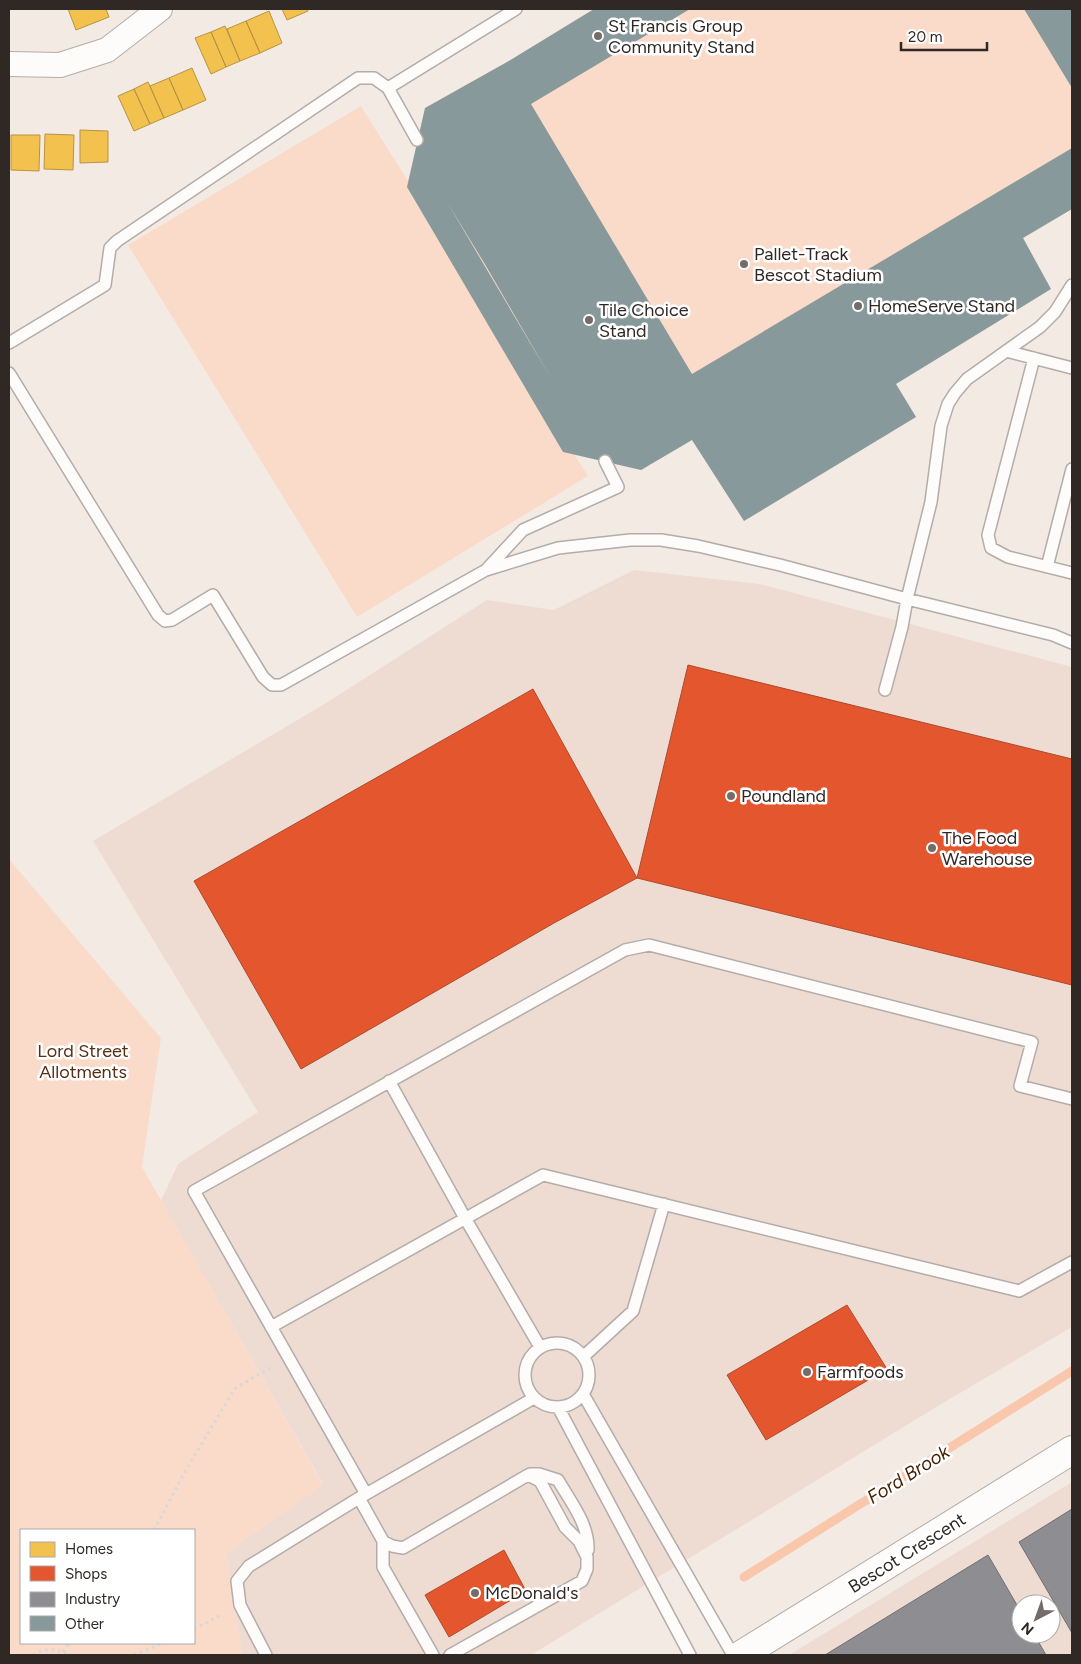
<svg xmlns="http://www.w3.org/2000/svg" width="1081" height="1664" font-family="Figtree,sans-serif">
<rect width="100%" height="100%" fill="#f4eae4"/>
<path fill="#eedcd3" fill-rule="evenodd" d="M 634,570 L 760,584 L 1072,667 L 1072,1327 L 938,1406 L 531,1655 L 242,1655 L 226,1553 L 323,1484 L 161,1201 L 178,1164 L 258,1112 L 93,841 L 326,703 L 487,600 L 554,610 Z
M 1072,1482 L 1072,1655 L 789,1655 ZM 1021,1604 L 1051,1604 L 1051,1634 L 1021,1634 Z"/>
<path fill="#fadbc9" fill-rule="evenodd" d="M 594,9 L 1072,9 L 1072,209 L 1023,238 L 1051,289 L 896,384 L 916,417 L 744,521 L 692,440 L 641,470 L 574,454 L 588,476 L 357,617 L 128,245 L 361,106 L 408,181 L 425,108 L 507,62 Z
M 9,859 L 161,1038 L 142,1167 L 323,1485 L 226,1553 L 242,1655 L 9,1655 ZM 21,1530 L 194,1530 L 194,1643 L 21,1643 Z"/>
<path fill="#f2c14e" stroke="#b89342" d="M 68,9 L 106,9 L 109,17 L 76,30 Z
M 282,9 L 307,9 L 308,11 L 287,20 Z
M 269,11 L 282,43 L 260,53 L 246,21 Z
M 246,21 L 260,53 L 240,61 L 227,29 Z
M 225,26 L 240,61 L 226,67 L 211,32 Z
M 211,32 L 226,67 L 211,74 L 195,38 Z
M 192,68 L 206,100 L 183,110 L 169,78 Z
M 169,78 L 183,110 L 164,118 L 150,86 Z
M 148,82 L 164,118 L 150,124 L 134,89 Z
M 134,89 L 150,124 L 134,131 L 118,96 Z
M 80,130 L 108,131 L 108,162 L 80,163 Z
M 45,134 L 74,135 L 73,170 L 44,169 Z
M 11,135 L 40,135 L 39,171 L 11,170 Z"/>
<path fill="#e4572e" stroke="#ae492b" d="M 688,665 L 1072,759 L 1072,985 L 637,878 Z
M 533,689 L 637,878 L 554,923 L 301,1069 L 194,881 Z
M 847,1305 L 887,1369 L 766,1440 L 727,1375 Z
M 504,1550 L 526,1591 L 449,1637 L 425,1595 Z"/>
<path fill="#8d8d92" stroke="#716f71" d="M 1072,1509 L 1072,1633 L 1019,1542 Z
M 988,1555 L 1021,1612 L 1021,1634 L 1034,1634 L 1046,1655 L 825,1655 Z"/>
<g fill="none" stroke-linecap="round" stroke-linejoin="round">
<path stroke="#f9c8ac" stroke-width="9" d="M 744,1577 L 1072,1371"/>
</g>
<path fill="#87999a" fill-rule="evenodd" d="M 594,9 L 690,9 L 531,104 L 692,374 L 1072,148 L 1072,209 L 1023,238 L 1051,289 L 896,384 L 916,417 L 744,521 L 692,440 L 641,470 L 563,452 L 407,187 L 425,108 L 507,62 ZM 447,202 L 486,266 L 552,380 Z
M 1024,9 L 1072,9 L 1072,88 Z"/>
<g fill="none" stroke-linecap="round" stroke-linejoin="round">
<defs>
<path id="lane" d="M 417,140 L 388,88 L 516,9
M 9,343 L 105,285 L 110,248 L 117,241 L 358,78 L 374,78 L 388,88
M 1006,351 L 1072,368
M 1034,358 L 988,535 L 991,548 L 1008,557 L 1072,573
M 9,373 L 158,615 L 165,621 L 172,620 L 213,595 L 263,677 L 272,685 L 281,685 L 486,570 L 558,548 L 630,540 L 661,540 L 698,546 L 780,565 L 907,599 L 1053,635 L 1072,643
M 1047,567 L 1072,469
M 487,569 L 523,530 L 618,487 L 605,461
M 885,690 L 902,627 L 907,599 L 931,502 L 941,426 L 948,404 L 955,393 L 967,379 L 1040,327 L 1055,312 L 1072,285
M 389,1081 L 465,1218 L 540,1347
M 271,1327 L 543,1175 L 1019,1291 L 1072,1262
M525 1375a32 32 0 1 1 64 0a32 32 0 1 1-64 0Z
M 584,1356 L 633,1311 L 664,1204
M 583,1394 L 733,1655
M 558,1407 L 690,1655
M 530,1474 L 539,1474 L 558,1480 C 570,1501 589,1524 588,1550
M 366,1494 L 194,1191 L 625,950 L 649,945 L 1032,1042 L 1020,1086 L 1072,1099
M 359,1498 L 383,1541 L 383,1567 L 433,1655
M 383,1541 L 392,1546 L 403,1548 L 528,1475 L 540,1481 L 565,1527 L 579,1541 L 587,1557 L 587,1569 L 582,1581 L 450,1655
M 266,1655 L 240,1605 L 237,1581 L 249,1566 L 359,1498 L 534,1398"/>
<path id="street" d="M 9,64 L 60,65 L 107,50 L 160,9"/>
<path id="secondary" d="M 741,1655 L 1072,1450"/>
</defs>
<use href="#lane" stroke="#b3aca8" stroke-width="14"/>
<use href="#street" stroke="#b3aca8" stroke-width="26"/>
<use href="#secondary" stroke="#b3aca8" stroke-width="30"/>
<path stroke="#dad7d6" stroke-width="3" stroke-dasharray="2.5 4" stroke-linecap="butt" d="M 154,1530 L 182,1477 L 233,1391 L 237,1387 L 272,1367
M 194,1629 L 221,1615
M 63,1652 L 69,1643
M 33,1655 C 44,1648 57,1648 67,1655
M 134,1655 L 163,1643"/>
<use href="#lane" stroke="#fdfcfb" stroke-width="11"/>
<use href="#street" stroke="#fdfcfb" stroke-width="24"/>
<use href="#secondary" stroke="#fdfcfb" stroke-width="28"/>
</g>
<g fill="#746c68" stroke="#fff" stroke-width="2">
<circle cx="598" cy="36" r="5"/>
<circle cx="744" cy="264" r="5"/>
<circle cx="858" cy="306" r="5"/>
<circle cx="589" cy="320" r="5"/>
<circle cx="731" cy="796" r="5"/>
<circle cx="932" cy="848" r="5"/>
<circle cx="807" cy="1372" r="5"/>
<circle cx="475" cy="1593" r="5"/>
</g>
<g text-anchor="middle" stroke-width="5" stroke-linejoin="round" paint-order="stroke">
<g font-size="18" fill="#2f2825" stroke="#fff" text-anchor="start">
<text x="608" y="32">St Francis Group<tspan x="608" dy="21">Community Stand</tspan></text>
<text x="754" y="260">Pallet-Track<tspan x="754" dy="21">Bescot Stadium</tspan></text>
<text x="868" y="312">HomeServe Stand</text>
<text x="599" y="316">Tile Choice<tspan x="599" dy="21">Stand</tspan></text>
<text x="741" y="802">Poundland</text>
<text x="942" y="844">The Food<tspan x="942" dy="21">Warehouse</tspan></text>
<text x="817" y="1378">Farmfoods</text>
<text x="485" y="1599">McDonald's</text>
</g>
<g font-size="18" fill="#582d13" stroke="#fff">
<text x="83" y="1057">Lord Street<tspan x="83" dy="21">Allotments</tspan></text>
</g>
<g font-size="18" fill="#2f2825" stroke="#fff">
<text transform="translate(907 1553) rotate(-32)" y="6">Bescot Crescent</text>
</g>
<g font-size="19" font-style="italic" fill="#461e02" stroke="#fff">
<text transform="translate(908 1474) rotate(-32)" y="7">Ford Brook</text>
</g>
</g>
<rect width="1081" height="1664" fill="none" stroke="#2f2825" stroke-width="20"/>
<rect x="20" y="1529" width="175" height="115" fill="#ffffff" stroke="#aca9a8"/>
<rect x="30" y="1542" width="25" height="15" fill="#f2c14e" stroke="#aca9a8"/>
<text x="65" y="1554" font-size="15" fill="#2f2825">Homes</text>
<rect x="30" y="1566" width="25" height="15" fill="#e4572e" stroke="#aca9a8"/>
<text x="65" y="1579" font-size="15" fill="#2f2825">Shops</text>
<rect x="30" y="1592" width="25" height="15" fill="#8d8d92" stroke="#aca9a8"/>
<text x="65" y="1604" font-size="15" fill="#2f2825">Industry</text>
<rect x="30" y="1616" width="25" height="15" fill="#87999a" stroke="#aca9a8"/>
<text x="65" y="1629" font-size="15" fill="#2f2825">Other</text>
<g transform="translate(1036 1619) rotate(221)"><circle r="24" fill="#ffffff" stroke="#aca9a8"/>
<path d="M0-4L9 19L0 12L-9 19Z" fill="#746c68"/>
<text y="-8" font-size="14" font-weight="bold" text-anchor="middle" fill="#2f2825">N</text>
</g>
<path d="M901 42v8h86v-8" fill="none" stroke="#2f2825" stroke-width="2.5"/>
<text x="908" y="42" font-size="15" fill="#2f2825" stroke="#ffffff" stroke-width="4" paint-order="stroke">20 m</text>
</svg>
